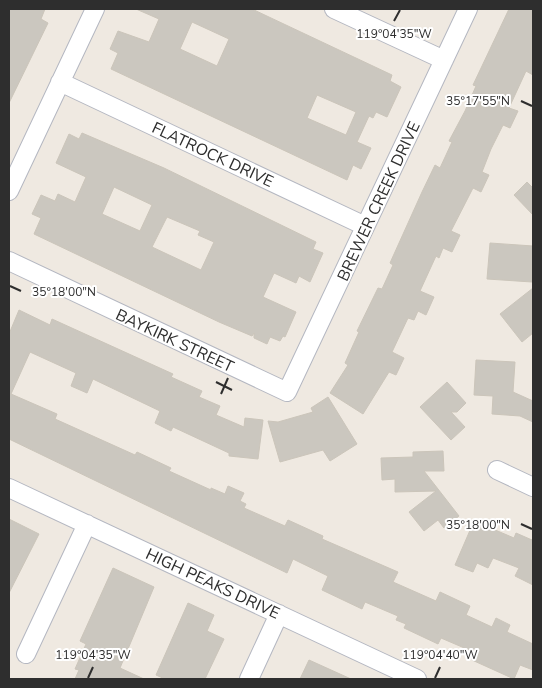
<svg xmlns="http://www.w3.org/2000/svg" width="542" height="688" font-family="'Nunito Sans',sans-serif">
<rect width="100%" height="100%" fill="#efe9e1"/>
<path fill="#cbc7bf" stroke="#cbc5ba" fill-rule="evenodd" d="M 9,9 L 45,9 L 41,19 L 48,23 L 9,103 Z
M 136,9 L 252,9 L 392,75 L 390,81 L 401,87 L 387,117 L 376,112 L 373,118 L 369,116 L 357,142 L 371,148 L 361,169 L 353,165 L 347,180 L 111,69 L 118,53 L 110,49 L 118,31 L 149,42 L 159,19 ZM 192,22 L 229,39 L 217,66 L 180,49 ZM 317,95 L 356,112 L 346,135 L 307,118 Z
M 509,9 L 533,9 L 533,75 L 526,71 L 509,108 L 518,111 L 510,128 L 503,125 L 491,149 L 482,172 L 489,175 L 481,192 L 473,188 L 451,231 L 460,235 L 452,252 L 443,248 L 439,258 L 436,256 L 420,291 L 434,297 L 426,315 L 418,311 L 414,320 L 408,318 L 392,352 L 404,358 L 396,375 L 389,372 L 363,414 L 330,393 L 348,365 L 345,363 L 359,332 L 357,331 L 378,288 L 382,289 L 393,265 L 390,263 L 422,192 L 435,165 L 440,168 L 452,142 L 449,141 L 465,111 L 476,86 L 473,85 Z
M 82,133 L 164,168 L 316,242 L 313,249 L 323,253 L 310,282 L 299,276 L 296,283 L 274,273 L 263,297 L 296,312 L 285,337 L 283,336 L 280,341 L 270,337 L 267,344 L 254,338 L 254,333 L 252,336 L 219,322 L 34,234 L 41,218 L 32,214 L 41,195 L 55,201 L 58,194 L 75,202 L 86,177 L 56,163 L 69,134 L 79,139 ZM 114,187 L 152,205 L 140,231 L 102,214 ZM 167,217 L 200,231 L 198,235 L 214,242 L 201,270 L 152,247 Z
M 527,182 L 533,188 L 533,215 L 514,195 Z
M 490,243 L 533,246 L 532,282 L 487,279 Z
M 533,288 L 533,333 L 522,342 L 500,314 Z
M 19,310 L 50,325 L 52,319 L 173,374 L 171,377 L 202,391 L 199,397 L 220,406 L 216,415 L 244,427 L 245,418 L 263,420 L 258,459 L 229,456 L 229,453 L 173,427 L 171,431 L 155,423 L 160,411 L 93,379 L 87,393 L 71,386 L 76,373 L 30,352 L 11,394 L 57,414 L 55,419 L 135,455 L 137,452 L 171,468 L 169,471 L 211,490 L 211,488 L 225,494 L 228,486 L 244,493 L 240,501 L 246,504 L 244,508 L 285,526 L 288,520 L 323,536 L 322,539 L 398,572 L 393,582 L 436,601 L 440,592 L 470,606 L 466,615 L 492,627 L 496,618 L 510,625 L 507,632 L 533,644 L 533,670 L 520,665 L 514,679 L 472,660 L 476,653 L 441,638 L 438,644 L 404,628 L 406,624 L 396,620 L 398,616 L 365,602 L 362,609 L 322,590 L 328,576 L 293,559 L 287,573 L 9,439 L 9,334 Z
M 476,360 L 515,362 L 513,392 L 533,401 L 533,422 L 520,416 L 492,414 L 493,396 L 474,395 Z
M 447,382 L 466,403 L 457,412 L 451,412 L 465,427 L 451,440 L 420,407 Z
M 328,397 L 357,444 L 330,461 L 323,450 L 280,462 L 268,421 L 278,422 L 313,412 L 311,408 Z
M 443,451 L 444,471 L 424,471 L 459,516 L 444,528 L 438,520 L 424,531 L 409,512 L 436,491 L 395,492 L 395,479 L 382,480 L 381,458 L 413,457 L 413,452 Z
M 9,519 L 39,534 L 9,593 Z
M 474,521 L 514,538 L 516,533 L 532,540 L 533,538 L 533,585 L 515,576 L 519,568 L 493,558 L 488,568 L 477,563 L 473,572 L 455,565 Z
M 113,568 L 154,587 L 120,668 L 144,679 L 75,679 L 79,670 L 75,669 L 86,644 L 80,641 Z
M 188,603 L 214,615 L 207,631 L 224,639 L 205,679 L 165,679 L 156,675 Z
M 309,660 L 351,679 L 300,679 Z"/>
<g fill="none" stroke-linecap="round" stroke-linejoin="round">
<defs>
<path id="minor" d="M 334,9 L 444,60
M 60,82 L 365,226
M 9,191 L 95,9
M 9,261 L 287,392 L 468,9
M 497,470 L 533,487
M 9,488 L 417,679
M 26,654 L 87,524
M 249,679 L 279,614"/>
</defs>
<use href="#minor" stroke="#b4b7c1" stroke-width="20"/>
<use href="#minor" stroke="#fff" stroke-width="18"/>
</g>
<path fill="none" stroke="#2e2e2e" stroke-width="2" d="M 394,21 L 400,10M 521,101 L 532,106M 10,286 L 21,291M 216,382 L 232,390M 221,394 L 228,378M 521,524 L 532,529M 88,678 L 93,667M 435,678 L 440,667"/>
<g text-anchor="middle" stroke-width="4" stroke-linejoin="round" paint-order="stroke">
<g font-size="16" fill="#2e2e2e" stroke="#fff">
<text transform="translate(213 154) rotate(25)" y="6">FLATROCK DRIVE</text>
<text transform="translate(378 201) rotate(-65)" y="6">BREWER CREEK DRIVE</text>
<text transform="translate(175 340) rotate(25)" y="6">BAYKIRK STREET</text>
<text transform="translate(213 583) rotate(25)" y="6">HIGH PEAKS DRIVE</text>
</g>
</g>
<g font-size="12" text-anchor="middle" fill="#2e2e2e" stroke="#fff" stroke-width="4" stroke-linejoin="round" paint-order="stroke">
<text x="394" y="38">119°04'35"W</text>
<text x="478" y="105">35°17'55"N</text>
<text x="64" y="296">35°18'00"N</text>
<text x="478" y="529">35°18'00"N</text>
<text x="93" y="659">119°04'35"W</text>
<text x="440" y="659">119°04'40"W</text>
</g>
<rect width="542" height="688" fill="none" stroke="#2e2e2e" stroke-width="20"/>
</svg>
